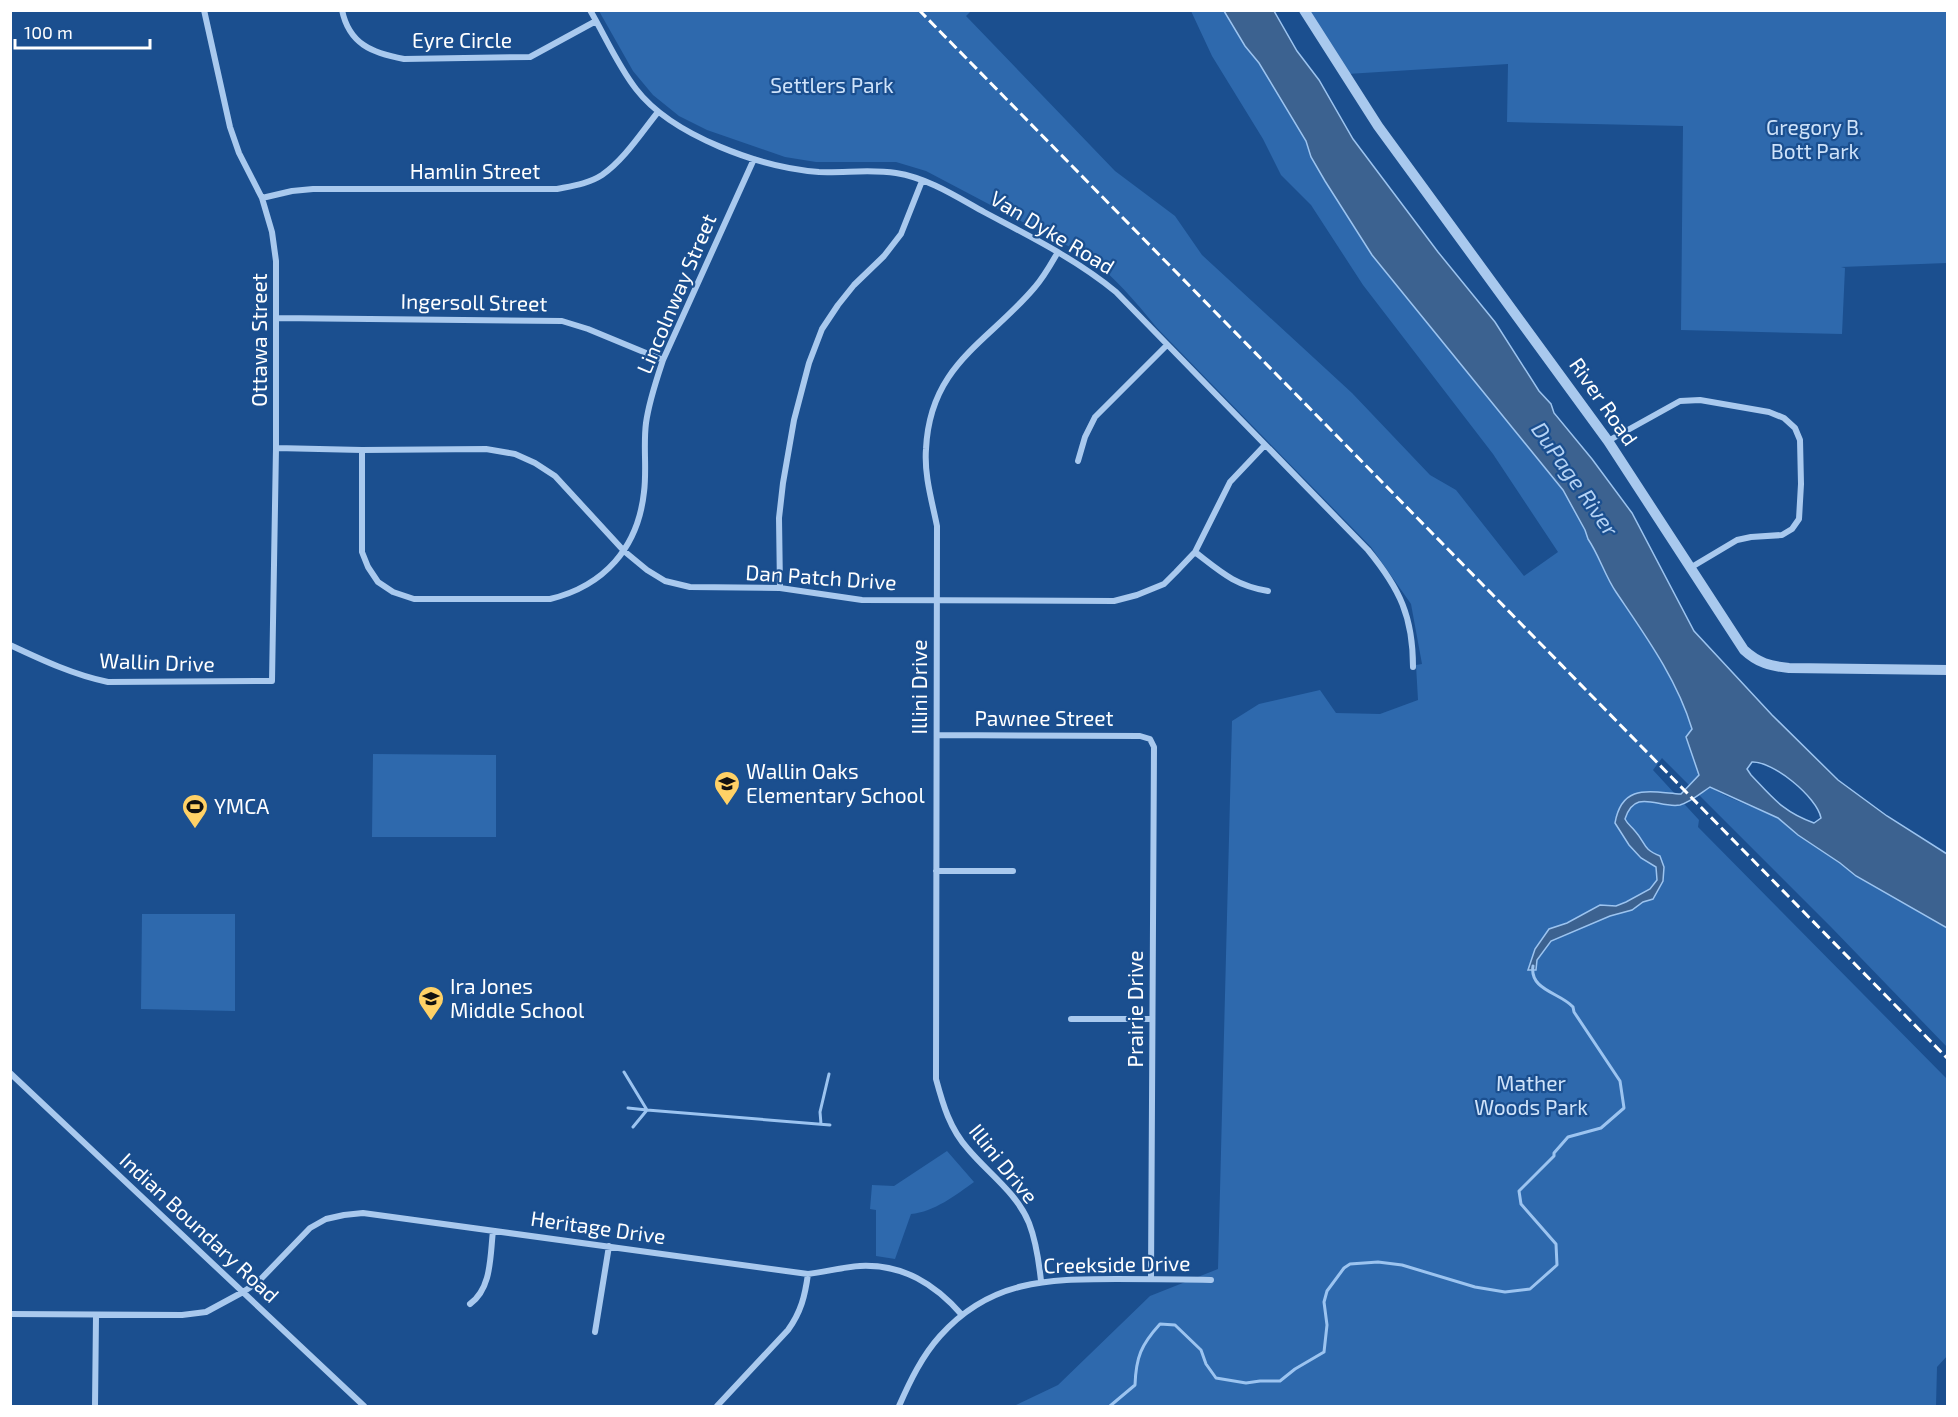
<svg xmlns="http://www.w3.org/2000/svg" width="1958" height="1417" font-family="'Exo 2',sans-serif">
<rect width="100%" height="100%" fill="#1b4f8f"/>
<path fill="#2e69ad" d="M 599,11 L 971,11 L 966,16 L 1115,171 L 1175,216 L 1202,255 L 1352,393 L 1430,475 L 1456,490 L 1524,576 L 1558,552 L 1493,454 L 1363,285 L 1311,205 L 1281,175 L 1263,139 L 1212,56 L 1191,11 L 1224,11 L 1245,46 L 1259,63 L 1306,141 L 1311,157 L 1325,181 L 1372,255 L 1563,490 L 1585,530 L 1588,539 C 1599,556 1605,576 1616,592 C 1645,636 1677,679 1692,729 L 1686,737 L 1702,783 L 1726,796 L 1778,818 L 1798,835 L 1840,863 L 1856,876 L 1947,928 L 1947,1047 L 1831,927 L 1662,758 L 1653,770 L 1699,820 L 1698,827 L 1947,1079 L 1948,1355 L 1937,1367 L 1936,1406 L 1014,1406 L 1058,1385 L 1150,1296 L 1218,1269 L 1232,721 L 1259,704 L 1320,690 L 1336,713 L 1380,714 L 1418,700 L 1416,665 L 1422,664 L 1411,604 L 1371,547 L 1157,328 C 1135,301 1115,277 1087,256 L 926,171 L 896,162 L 816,162 L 785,157 L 707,130 L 679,116 L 653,95 L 633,71 Z
M 1307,11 L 1947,11 L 1947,263 L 1841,267 L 1845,268 L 1842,334 L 1681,330 L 1683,126 L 1507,122 L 1508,64 L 1347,74 Z
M 373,754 L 496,755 L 496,837 L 372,837 Z
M 142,914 L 235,914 L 235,1011 L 141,1009 Z
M 947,1151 L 974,1182 C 956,1195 934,1212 911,1214 L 895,1259 L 876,1256 L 876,1210 L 870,1209 L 872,1185 L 894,1186 Z"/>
<path fill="#3c6290" stroke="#9cc4f0" stroke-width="1.5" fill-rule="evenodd" d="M 1224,11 L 1274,11 L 1297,51 L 1319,80 L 1353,139 L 1438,252 L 1495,322 L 1539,391 L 1551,404 L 1554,413 L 1592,459 L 1632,513 L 1694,631 L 1772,715 L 1838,780 L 1887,816 L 1947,854 L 1947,928 L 1856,876 L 1840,863 L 1798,835 L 1778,818 L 1710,787 C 1701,793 1691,802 1680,805 C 1659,809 1635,787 1625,819 C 1628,825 1631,826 1635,831 C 1646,843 1642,849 1660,856 L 1664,867 L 1663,881 L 1653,899 L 1643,902 L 1632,910 L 1610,916 L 1551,941 L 1537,960 L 1536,970 L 1528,970 L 1535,949 L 1549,929 L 1567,923 L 1600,905 L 1616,906 L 1626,902 L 1650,889 L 1657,880 L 1656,867 L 1641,858 L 1629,845 L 1615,823 C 1622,783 1650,792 1681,794 L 1699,775 L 1686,737 L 1692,729 C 1677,679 1645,635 1616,592 C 1605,576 1599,555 1588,539 L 1585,530 L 1563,490 L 1372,255 L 1325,181 L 1311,157 L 1306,141 L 1259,63 L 1245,46 ZM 1752,762 C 1773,761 1817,797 1821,818 L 1814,823 C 1783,812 1773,798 1751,775 L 1747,769 Z"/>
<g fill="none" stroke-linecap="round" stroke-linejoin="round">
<path stroke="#9cc4f0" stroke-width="3" d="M 624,1072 L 647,1110 L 830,1125
M 628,1108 L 647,1110
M 821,1124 L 820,1112 L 829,1074
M 633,1127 L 647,1110
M 1110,1406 L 1135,1385 C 1136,1357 1141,1345 1160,1324 L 1175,1325 L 1201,1350 L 1206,1364 L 1216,1378 L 1246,1383 L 1260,1381 L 1280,1381 L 1295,1369 L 1324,1352 L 1327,1325 L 1324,1302 L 1327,1291 L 1344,1268 L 1350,1264 L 1378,1262 L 1402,1265 L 1475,1287 L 1505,1292 L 1530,1289 L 1557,1265 L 1556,1244 L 1521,1204 L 1519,1191 L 1554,1156 L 1554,1153 L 1568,1137 L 1601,1128 L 1624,1108 L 1620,1081 L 1574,1012 L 1573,1007 C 1561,993 1529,990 1533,966"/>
<path stroke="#a9c9ee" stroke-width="6" d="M 342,10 C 349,44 372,53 404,59 L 530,57 L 596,21
M 590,10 C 605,36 618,66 636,89 C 672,136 762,168 819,172 C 845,173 871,169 896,173 C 928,178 957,197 984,212 C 1029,236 1076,259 1116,292 L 1368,550 C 1400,589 1413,617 1413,667
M 262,198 L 292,191 L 313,189 L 557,189 C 572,186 588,184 602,175 C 624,160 641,133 658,112
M 276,318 L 562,321 L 588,329 L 663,360
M 1608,441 L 1680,401 L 1700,400 L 1769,412 L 1784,418 L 1795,428 L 1800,440 L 1801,484 L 1799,519 L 1792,529 L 1782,535 L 1751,537 L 1737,540 L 1690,568
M 276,448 L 362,450 L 486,449 L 515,454 L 535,463 L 555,476 L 624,551 L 647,570 L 665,581 L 690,587 L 780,588 L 862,600 L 1114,601 L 1137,595 L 1164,584 L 1176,572 L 1195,552 L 1230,482 L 1265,445
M 362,450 L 362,552 L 368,567 L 378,582 L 393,592 L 414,599 L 550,599 C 604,586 638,548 644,492 C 647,469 643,446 646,423 C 649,401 656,381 663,360 L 754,159
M 1078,461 L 1085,437 L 1095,417 L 1167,345
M 1195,552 C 1221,572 1234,585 1268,591
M 780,588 L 779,518 L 783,483 L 794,420 L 809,363 L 822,329 L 838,305 L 854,285 L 884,256 L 901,234 L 922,181
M 10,645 C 42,660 74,675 108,682 L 272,681 L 276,448 L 276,261 L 272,232 L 262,198 L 239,153 L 230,127 L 204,10
M 937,735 L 1140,736 L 1150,739 L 1154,747 L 1151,1279
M 936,871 L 1013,871
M 1071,1019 L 1152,1019
M 10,1073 L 364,1406
M 1041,1281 C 1039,1262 1036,1241 1029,1223 C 1017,1193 988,1173 968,1149 C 950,1129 943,1105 936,1079 L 937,526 C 932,501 924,475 926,449 C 930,364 988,343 1035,287 C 1044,277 1051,264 1058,252
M 470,1304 C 492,1288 490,1256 493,1231
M 10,1314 L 182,1315 L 206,1312 L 243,1292 L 258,1282 L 310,1228 L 326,1219 L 344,1215 L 363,1213 L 808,1274 C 825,1272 843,1267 860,1266 C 903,1264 935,1284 962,1315
M 595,1332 L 609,1246
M 95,1406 L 96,1316
M 717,1406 L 788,1330 C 801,1312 805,1296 808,1274
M 899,1406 C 910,1381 922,1356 940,1336 C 990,1280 1047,1279 1116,1279 C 1148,1279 1180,1279 1211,1280"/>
<path stroke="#a9c9ee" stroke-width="10" d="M 1304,10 L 1378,126 L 1608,441 L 1744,650 C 1758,663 1770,666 1789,668 L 1948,670"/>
<path stroke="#fff" stroke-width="3" stroke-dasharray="10 4.5" stroke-linecap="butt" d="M 919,10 L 1948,1059"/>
</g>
<defs>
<symbol id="school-pin" viewBox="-11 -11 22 30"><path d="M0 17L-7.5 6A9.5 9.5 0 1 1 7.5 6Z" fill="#ffd166" stroke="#1b4f8f"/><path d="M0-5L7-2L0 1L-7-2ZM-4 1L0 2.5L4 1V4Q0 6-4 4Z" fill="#111"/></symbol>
<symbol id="stadium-pin" viewBox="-11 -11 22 30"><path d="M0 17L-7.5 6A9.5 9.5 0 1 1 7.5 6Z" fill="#ffd166" stroke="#1b4f8f"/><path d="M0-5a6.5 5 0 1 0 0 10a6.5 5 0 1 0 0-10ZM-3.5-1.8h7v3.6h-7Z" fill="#111"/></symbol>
</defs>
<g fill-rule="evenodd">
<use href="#school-pin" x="712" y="769" width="30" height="40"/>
<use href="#stadium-pin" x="180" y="792" width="30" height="40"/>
<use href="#school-pin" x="416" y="984" width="30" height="40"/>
</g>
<g text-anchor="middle" stroke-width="4.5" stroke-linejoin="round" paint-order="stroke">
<g font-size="21" fill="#fff" stroke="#1b4f8f">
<text x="462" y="48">Eyre Circle</text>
<text x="475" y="179">Hamlin Street</text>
<text transform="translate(1052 233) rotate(31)" y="7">Van Dyke Road</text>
<text transform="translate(677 294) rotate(-67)" y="7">Lincolnway Street</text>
<text transform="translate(474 303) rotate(1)" y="7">Ingersoll Street</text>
<text transform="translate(260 340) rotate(-90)" y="7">Ottawa Street</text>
<text transform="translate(1603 402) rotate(55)" y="7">River Road</text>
<text transform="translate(821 578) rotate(4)" y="7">Dan Patch Drive</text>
<text transform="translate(157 663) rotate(2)" y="7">Wallin Drive</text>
<text transform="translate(920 687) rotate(-90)" y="7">Illini Drive</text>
<text x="1044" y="726">Pawnee Street</text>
<text transform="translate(1136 1009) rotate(-90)" y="7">Prairie Drive</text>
<text transform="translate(1003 1164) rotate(51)" y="7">Illini Drive</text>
<text transform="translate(199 1228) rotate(43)" y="7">Indian Boundary Road</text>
<text transform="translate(598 1228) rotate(8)" y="7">Heritage Drive</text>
<text transform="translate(1117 1265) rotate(-1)" y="7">Creekside Drive</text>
</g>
<g font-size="21" fill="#cfe3fa" stroke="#1b4f8f">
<text x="832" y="93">Settlers Park</text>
<text x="1815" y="135">Gregory B.<tspan x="1815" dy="24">Bott Park</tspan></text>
<text x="1531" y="1091">Mather<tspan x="1531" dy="24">Woods Park</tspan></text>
</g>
<g font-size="21" fill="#fff" stroke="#1b4f8f" text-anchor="start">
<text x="746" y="779">Wallin Oaks<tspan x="746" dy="24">Elementary School</tspan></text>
<text x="214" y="814">YMCA</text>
<text x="450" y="994">Ira Jones<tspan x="450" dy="24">Middle School</tspan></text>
</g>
<g font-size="22" font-style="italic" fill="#b5d3f5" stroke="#1b4f8f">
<text transform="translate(1575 479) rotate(55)" y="8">DuPage River</text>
</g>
</g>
<rect width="1958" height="1417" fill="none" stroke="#ffffff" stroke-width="24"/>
<path d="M15 39v9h135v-9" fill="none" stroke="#ffffff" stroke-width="3"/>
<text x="24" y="39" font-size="18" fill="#ffffff" stroke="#1b4f8f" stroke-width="4.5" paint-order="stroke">100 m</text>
</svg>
